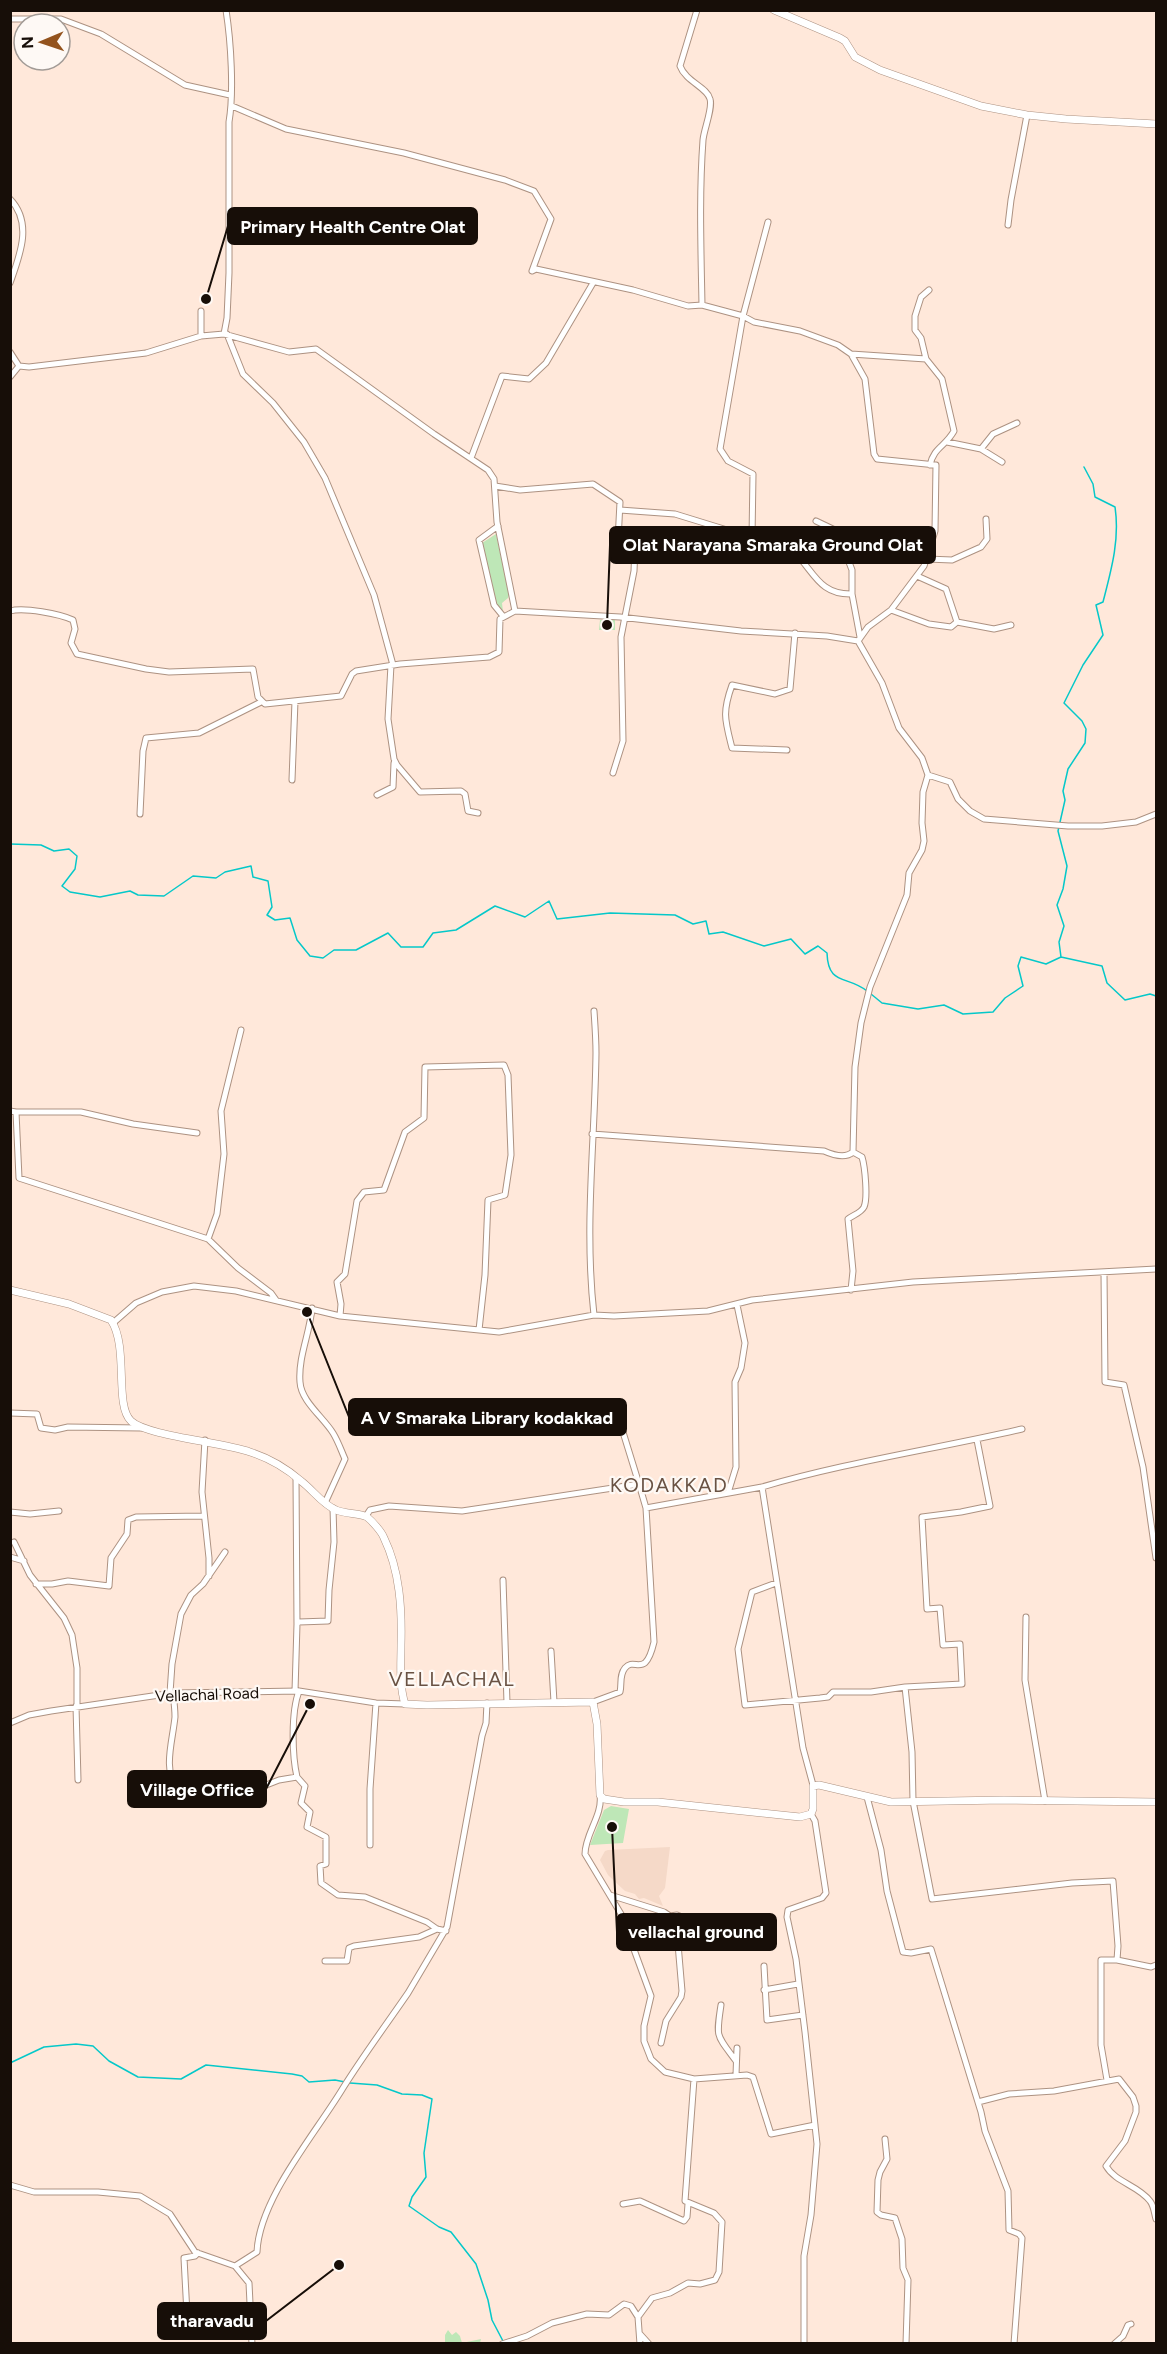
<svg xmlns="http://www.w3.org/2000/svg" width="1167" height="2354" font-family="Figtree,sans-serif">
<rect width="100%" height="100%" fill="#ffe8da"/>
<path fill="#f5d9c8" d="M 670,1847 L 665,1888 L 659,1896 L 663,1906 L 644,1898 L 639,1899 L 635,1894 L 625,1891 L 608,1875 L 600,1860 L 605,1851 L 608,1850 Z"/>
<path fill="#bee7b7" d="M 496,534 L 509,595 L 508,598 L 502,603 L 503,612 L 496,604 L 482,543 Z
M 600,620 L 615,620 L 615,630 L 599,630 Z
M 611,1806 L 629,1809 L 623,1843 L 590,1845 L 604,1810 Z
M 448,2330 L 452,2335 L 456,2332 L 460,2336 L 462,2343 L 481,2339 L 480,2343 L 445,2343 L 445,2335 Z"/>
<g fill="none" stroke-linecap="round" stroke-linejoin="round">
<path stroke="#05c8c9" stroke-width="1.5" d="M 10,844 L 41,845 L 54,851 L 69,849 L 77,856 L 75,869 L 62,886 L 70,892 L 100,897 L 130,891 L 138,895 L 164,896 L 193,876 L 216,878 L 225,872 L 251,866 L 253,877 L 268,881 L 272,907 L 267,915 L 275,920 L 290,918 L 297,940 L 310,956 L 323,958 L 334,950 L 356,950 L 388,933 L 401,947 L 423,947 L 433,933 L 456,930 L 495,906 L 525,917 L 549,901 L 557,919 L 610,913 L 675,915 L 693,924 L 706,921 L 709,934 L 723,932 L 764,946 L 791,939 L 805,954 L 818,946 L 827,953 C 828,986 847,975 867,991
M 1061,957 L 1059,942 L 1064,926 L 1057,905 L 1063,889 L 1067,866 L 1058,831 L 1065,800 L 1063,791 L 1068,769 L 1085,743 L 1086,729 L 1082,721 L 1064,703 L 1083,665 L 1103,635 L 1096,605 L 1103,602 C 1111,571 1120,540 1115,507 L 1095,497 L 1093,484 L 1084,467
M 871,994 L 882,1003 L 918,1009 L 944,1005 L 963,1014 L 993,1012 L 1005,998 L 1023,986 L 1018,966 L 1021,957 L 1046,964 L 1061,957 L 1102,966 L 1107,983 L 1125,1000 L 1150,994 L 1156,996
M 10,2063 L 44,2047 L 76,2044 L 93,2046 L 109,2061 L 138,2077 L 181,2079 L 206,2065 L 292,2074 L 302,2076 L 309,2082 L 335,2080 L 345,2082
M 350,2083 L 377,2085 L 402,2094 L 422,2095 L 432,2099 L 424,2153 L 426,2177 L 412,2197 L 409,2206 L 439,2227 L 451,2232 L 476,2264 L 488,2300 L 492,2320 L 504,2343"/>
<defs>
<path id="minor" d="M 697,10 L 680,66 C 686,82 707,87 710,99 C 713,108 704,129 703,140 C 699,195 701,250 702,305
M 10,19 L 61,19 L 101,34 L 185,85 L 230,95
M 232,106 L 286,129 L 404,153 L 505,180 L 534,191 L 551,219 L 532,271 L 536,269 L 633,290 L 688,306 L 702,305 L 743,316 L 754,322 L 800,331 L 838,345 L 851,354 L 865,379 L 874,454 L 877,459 L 936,465 L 935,531 L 924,566 L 891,610 L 868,627 L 858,641
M 10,199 C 33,223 20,255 10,283
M 1008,225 L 1011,200 L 1027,115
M 929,290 L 921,297 L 915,316 L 915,330 L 921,338 L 926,359 L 942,379 L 954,431 C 945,447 934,447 930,465
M 201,311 L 201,336
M 224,334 L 227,318 L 229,273 L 229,122 C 234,92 231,42 226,10
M 227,334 L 243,374 L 273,403 L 304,442 L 325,478 L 374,595 L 393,665
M 10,352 L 19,366 L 29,367 L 146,353 L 201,336 L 224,334 L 289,352 L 316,349 L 434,434 L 488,470 L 494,479 L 497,522 L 515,611 L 620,617 L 741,631 L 827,636 L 858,641 L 882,683 L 899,728 L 922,758 L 928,775 L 950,782 L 958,799 L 970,811 L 984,819 L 1068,826 L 1102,826 L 1136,822 L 1156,814
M 851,354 L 926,359
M 10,377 L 19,366
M 947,442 L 981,449 L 1002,462
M 981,449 L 993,434 L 1017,423
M 471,458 L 502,376 L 529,379 L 546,363 L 593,283
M 495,486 L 520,490 L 593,484 L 620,502 L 618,541 L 619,544 L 635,547 L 634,571 L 621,637 L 623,741 L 613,773
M 620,510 L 675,514 L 792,550 C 814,570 818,595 852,594 L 860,637
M 816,521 L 837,531 L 852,570 L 852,594
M 498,526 L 479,540 L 494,605 L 503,616
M 752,538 L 753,474 L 728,461 L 720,449 L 743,316 L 768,222
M 927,559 L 952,560 L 981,547 L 987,539 L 986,519
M 917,576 L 946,589 L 957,622
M 891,610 L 929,624 L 951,627 L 957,622 L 994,629 L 1011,625
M 10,611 C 24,607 60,614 73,620 L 75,629 L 71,643 L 77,654 L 146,669 L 169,672 L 253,669 L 258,697 L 265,704 L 341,696 L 352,674 L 356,671 L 400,664 L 489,657 L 499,652 L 500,619 L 515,611
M 391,665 L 388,719 L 394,759 L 397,765 L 420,792 L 461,791 L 465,794 L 468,811 L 478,813
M 787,750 L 732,748 C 725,720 722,713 732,685 L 775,694 L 790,689 L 795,633
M 292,780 L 295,701
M 377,795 L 393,787 L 394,763
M 140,814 L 143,751 L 146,738 L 199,733 L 261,702
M 10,1111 L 16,1112 L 19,1178 L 208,1239 L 238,1268 L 271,1293 L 276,1300
M 16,1112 L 81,1112 L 133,1124 L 197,1133
M 592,1134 L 824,1151 C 833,1155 845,1159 853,1152 L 855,1067 L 861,1023 L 870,987 L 907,895 L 909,873 L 922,850 L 924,841 L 922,823 L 923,792 L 928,775
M 208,1239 L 217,1214 L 224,1154 L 221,1111 L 241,1030
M 1104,1272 L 1105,1382 L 1124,1385 L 1143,1467 L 1156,1558
M 851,1290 L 853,1271 L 848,1219 C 853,1215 861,1213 864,1207 C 868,1198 865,1167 862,1157 L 853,1152
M 312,1308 C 310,1333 298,1357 300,1382 C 301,1401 323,1417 333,1433 C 338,1441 341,1450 345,1459 L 325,1503
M 594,1315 C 584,1227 595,1140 596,1053 C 596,1039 595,1025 594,1011
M 340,1316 L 341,1304 L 337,1282 L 345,1274 L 357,1201 L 364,1192 L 384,1190 L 405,1132 L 424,1118 L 425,1067 L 504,1065 L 508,1075 L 511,1155 L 505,1195 L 488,1200 L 485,1275 L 479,1330
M 113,1323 L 136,1303 L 162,1292 L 194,1286 L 236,1291 L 340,1316 L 499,1332 L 594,1315 L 614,1316 L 708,1311 L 752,1300 L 913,1282 L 1156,1269
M 614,1403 L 639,1484
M 10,1413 L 37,1414 L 41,1428 L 55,1430 L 68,1427 L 141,1428
M 205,1440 L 202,1492 L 209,1558 L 209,1576
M 296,1477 L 297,1624
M 762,1487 C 847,1462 936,1449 1022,1429
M 728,1493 L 736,1467 L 735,1382 L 741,1368 L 745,1343 L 737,1305
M 10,1512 L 30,1514 L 59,1511
M 366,1516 L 370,1510 L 389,1506 L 462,1511 L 639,1484 L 646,1508 L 762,1487 L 803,1748 L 813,1785
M 14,1542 L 30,1575 L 64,1618 L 72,1635 L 77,1668 L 77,1706
M 10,1557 L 24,1561
M 503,1580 L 507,1703
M 776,1583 L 752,1592 L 738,1649 L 745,1705 L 820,1698 L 828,1697 L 833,1692 L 871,1692 L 905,1687 L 912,1752 L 913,1801 L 932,1899 L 1072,1883 L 1113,1881 L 1118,1946 L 1117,1960 L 1101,1960 L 1101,2045 L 1107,2080
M 36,1584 L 52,1584 L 68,1581 L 109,1586 L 111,1558 L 127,1534 L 128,1520 L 136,1517 L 203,1516
M 1026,1617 L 1025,1680 L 1045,1801
M 551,1651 L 554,1702
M 905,1687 L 962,1684 L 960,1644 L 943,1645 L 940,1608 L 927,1609 L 922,1517 L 961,1512 L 990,1506 L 977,1440
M 295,1691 L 297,1624 L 299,1622 L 328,1621 L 329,1590 L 334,1542 L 333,1508
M 170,1693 L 172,1664 L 181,1614 L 191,1595 L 203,1584 L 225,1552
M 173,1693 C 174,1701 175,1709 175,1717 C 172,1745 163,1766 177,1793 L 192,1798 L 206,1797 L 251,1791 L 279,1780 L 297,1777 C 292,1755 291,1712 299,1691
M 593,1702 L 620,1692 C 622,1684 619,1675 625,1668 C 635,1656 645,1680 654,1642 L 646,1508
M 76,1706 L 78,1780
M 10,1723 L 29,1715 L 51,1711 L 173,1693 L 299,1691 L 376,1703 L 405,1704
M 297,1777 L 305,1786 L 301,1803 L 310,1812 L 307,1827 L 326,1837 L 326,1864 L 320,1866 L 321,1883 L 338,1895 L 365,1897 L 427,1922 L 437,1929 L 446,1931
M 600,1795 C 603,1815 585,1834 585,1854 L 621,1914 L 651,1996 L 644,2026 L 644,2041 L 651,2059 L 665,2072 L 694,2079 L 747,2075 L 753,2077 L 771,2134 L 815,2125
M 867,1797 L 881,1850 L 887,1891 L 903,1952 L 911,1953 L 931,1949 L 981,2112 L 985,2131 L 1008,2191 L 1009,2230 L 1019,2234 L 1022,2238 L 1014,2344
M 370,1845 L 370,1789 L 376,1703
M 610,1895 L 664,1912 L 670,1916 L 677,1932 L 682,1991 L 681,1997 L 666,2021 L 661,2043
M 670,1916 L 677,1915 L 682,1917 L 711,1935 L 734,1936
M 1117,1960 L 1151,1967 L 1156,1965
M 325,1961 L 347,1961 L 349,1948 L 354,1946 L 419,1937 L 437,1929
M 764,1966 L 767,2020 L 803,2015
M 764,1990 L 798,1984
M 721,2005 C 716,2038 716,2034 736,2061
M 736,2075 L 737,2048
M 978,2102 L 1009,2094 L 1054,2091 L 1119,2079 L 1133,2097 L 1136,2106 L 1136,2112 L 1125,2141 L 1106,2166 C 1116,2183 1138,2185 1150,2201 C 1154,2206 1154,2212 1156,2219
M 885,2139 L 887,2159 L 880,2172 L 878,2180 L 877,2212 L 881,2215 L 895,2218 L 902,2239 L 903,2268 L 908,2280 L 906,2344
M 10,2185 L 34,2192 L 98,2192 L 140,2196 L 170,2214 L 195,2252 L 235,2266 L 257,2252 C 259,2199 316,2133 343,2088 C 363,2056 386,2025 408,1993 L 447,1927 L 482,1736 L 486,1723 L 487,1703
M 623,2204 L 640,2201 L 684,2221 L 687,2217 L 688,2204
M 235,2266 L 249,2283 L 252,2344
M 169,2318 L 187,2314 L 184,2258 L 195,2256 L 198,2253
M 640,2334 L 649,2344
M 502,2344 L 527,2336 L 552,2323 L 587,2314 L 609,2315 L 624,2304 L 631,2306 L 638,2317
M 640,2344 L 638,2317 L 652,2298 L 670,2293 L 688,2283 L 700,2284 L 715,2280 L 719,2272 L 722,2222 L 714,2213 L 685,2201 L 694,2079
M 804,2344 L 804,2256 L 811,2215 L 817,2144 L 805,2032 L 796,1959 L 787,1917 L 788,1910 L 822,1898 L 826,1893 L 815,1821 L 811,1814
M 1114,2344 L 1123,2336 L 1128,2325 L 1131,2324"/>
<path id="major" d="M 774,10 L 840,38 L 845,41 L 855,57 L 880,70 L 981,106 L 1027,115 L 1066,119 L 1156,124
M 10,1290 L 69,1304 L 111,1320 C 129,1347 114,1405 131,1421 C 147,1436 223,1442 250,1452 C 269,1458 286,1468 301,1481 C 313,1490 322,1504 336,1510 C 344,1514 361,1513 367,1517 C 372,1521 382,1532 384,1538 C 400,1571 402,1609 401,1645 C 401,1664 399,1685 405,1704 L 427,1705 L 593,1702 L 597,1724 L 600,1795 L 604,1799 L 624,1802 L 658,1802 L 800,1817 L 811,1814 L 813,1809 L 813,1786 L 819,1785 L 891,1802 L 1004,1800 L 1156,1802"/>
</defs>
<use href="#minor" stroke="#ad9282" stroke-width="7"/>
<use href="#major" stroke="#ad9282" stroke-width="8"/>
<use href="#minor" stroke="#fff" stroke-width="5"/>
<use href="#major" stroke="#fff" stroke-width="7"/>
</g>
<g text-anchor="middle" stroke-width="4.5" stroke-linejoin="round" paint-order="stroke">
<g font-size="16" fill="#170e08" stroke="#fef9f5">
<text transform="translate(207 1694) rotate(-2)" y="6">Vellachal Road</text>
</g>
<g font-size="20" letter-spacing="1.5" fill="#695243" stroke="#fef9f5">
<text x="669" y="1492">KODAKKAD</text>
<text x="452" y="1686">VELLACHAL</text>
</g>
</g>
<path fill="none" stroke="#170e08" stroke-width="2" d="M206 299L228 226M607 625L610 545M307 1312L349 1417M310 1704L266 1789M612 1827L617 1932M339 2265L266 2321"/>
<g fill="#170e08" stroke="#fef9f5" stroke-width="2">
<circle cx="206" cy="299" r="6"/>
<circle cx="607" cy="625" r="6"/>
<circle cx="307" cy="1312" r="6"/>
<circle cx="310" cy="1704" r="6"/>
<circle cx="612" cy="1827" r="6"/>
<circle cx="339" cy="2265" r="6"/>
</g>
<g fill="#170e08" stroke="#170e08" stroke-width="2">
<rect x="228" y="208" width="249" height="36" rx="6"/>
<rect x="610" y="527" width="325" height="36" rx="6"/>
<rect x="349" y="1399" width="277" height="36" rx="6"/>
<rect x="128" y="1771" width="138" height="36" rx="6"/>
<rect x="617" y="1914" width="159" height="36" rx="6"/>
<rect x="158" y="2303" width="108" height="36" rx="6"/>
</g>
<g font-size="18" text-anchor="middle" font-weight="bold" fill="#fff">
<text x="353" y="233">Primary Health Centre Olat</text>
<text x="773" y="551">Olat Narayana Smaraka Ground Olat</text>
<text x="487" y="1424">A V Smaraka Library kodakkad</text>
<text x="197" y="1796">Village Office</text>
<text x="696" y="1938">vellachal ground</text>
<text x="212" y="2327">tharavadu</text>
</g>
<rect width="1167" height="2354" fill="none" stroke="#170e08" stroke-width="24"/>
<g transform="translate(42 42) rotate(268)"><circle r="28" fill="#fef9f5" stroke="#a29b96" stroke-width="1.5"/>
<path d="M0-4.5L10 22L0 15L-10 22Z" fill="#93531d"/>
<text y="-9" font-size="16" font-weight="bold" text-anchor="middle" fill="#170e08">N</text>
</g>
</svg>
